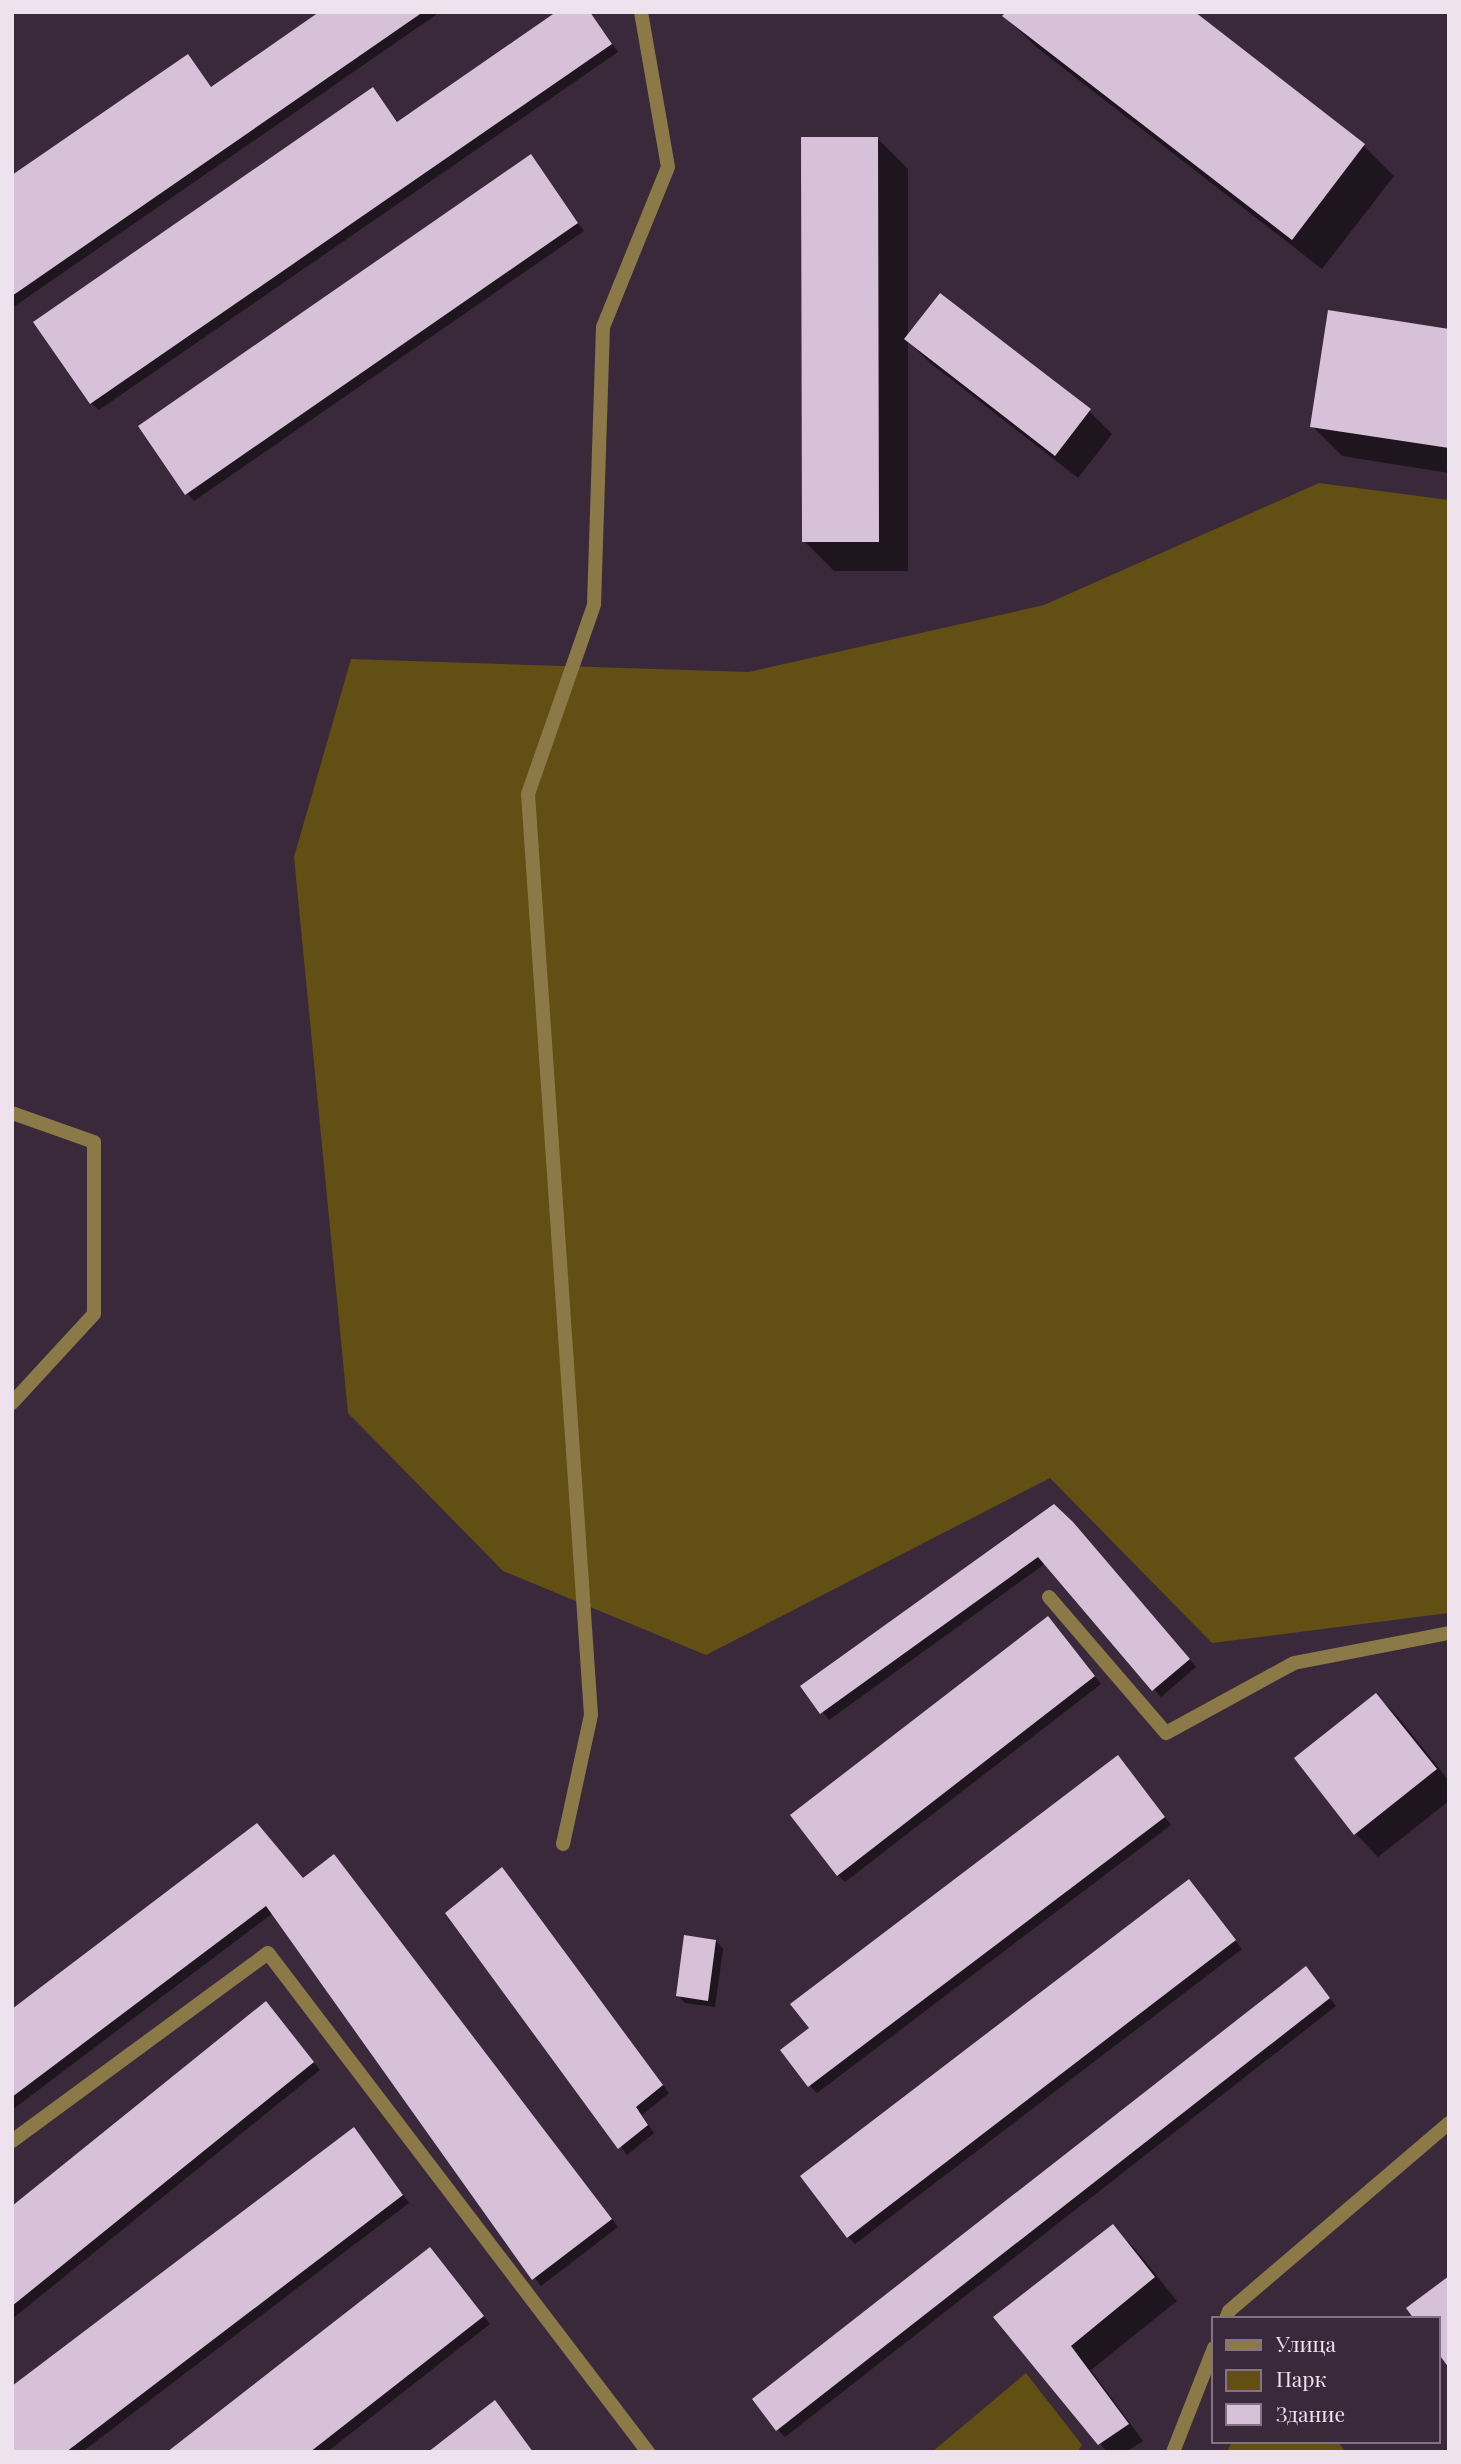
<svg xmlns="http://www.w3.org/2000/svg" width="1461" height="2464" font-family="'Playfair Display',serif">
<rect width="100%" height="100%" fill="#3a283b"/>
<path fill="#624f14" d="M 1319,483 L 1449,500 L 1449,1613 L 1212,1643 L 1050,1478 L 706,1655 L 503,1571 L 348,1413 L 294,857 L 351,659 L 749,672 L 1044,605 Z
M 1026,2373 L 1082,2445 L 1077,2452 L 932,2452 Z
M 1232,2441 L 1337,2441 L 1346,2452 L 1227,2452 Z"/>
<path fill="#0007" d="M 322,12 L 440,12 L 12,308 L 12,177 L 212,89 Z
M 559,12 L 590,12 L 618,52 L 99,410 L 91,403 L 36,323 L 373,90 L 399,123 Z
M 1193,12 L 1364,146 L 1394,176 L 1322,269 L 1035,46 L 1005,16 Z
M 878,139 L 908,169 L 908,336 L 1089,411 L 1112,434 L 1078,478 L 929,362 L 908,341 L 908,571 L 834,571 L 804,541 Z
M 531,156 L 584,231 L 194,501 L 187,493 Z
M 1449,330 L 1449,473 L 1342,456 L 1312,426 Z
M 1080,1531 L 1196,1667 L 1161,1697 L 1046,1563 L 829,1720 L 802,1686 Z
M 1048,1618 L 1101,1684 L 845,1882 L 838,1875 Z
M 1376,1695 L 1399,1718 L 1449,1781 L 1449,1801 L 1378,1857 L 1355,1833 Z
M 1125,1765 L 1171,1825 L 817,2093 L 810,2086 L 811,2029 Z
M 341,1864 L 618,2227 L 541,2286 L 273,1913 L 12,2110 L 12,2011 Z
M 502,1869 L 669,2093 L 642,2115 L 654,2133 L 627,2155 L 448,1913 Z
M 1189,1881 L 1242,1949 L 855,2244 L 848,2237 Z
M 716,1941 L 723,1949 L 715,2007 L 685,2003 L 678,1995 Z
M 1313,1976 L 1336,2006 L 785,2437 L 778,2430 Z
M 273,2011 L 320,2070 L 12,2319 L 12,2208 Z
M 361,2137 L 409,2203 L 82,2452 L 12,2452 Z
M 1112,2226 L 1135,2249 L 1177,2301 L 1091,2370 L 1143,2441 L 1126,2452 L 1107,2452 L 1040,2369 Z
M 437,2257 L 490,2324 L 327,2452 L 169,2452 Z"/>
<path fill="#d7c1d9" d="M 319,12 L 423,12 L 12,296 L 12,175 L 188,54 L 211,87 Z
M 556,12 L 590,12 L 612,44 L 90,404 L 33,322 L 373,87 L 397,122 Z
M 1006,12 L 1195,12 L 1365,144 L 1292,240 L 1002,16 Z
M 801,137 L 878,137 L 879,542 L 802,542 Z
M 531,154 L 578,223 L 185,495 L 138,426 Z
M 940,293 L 1091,409 L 1055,456 L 904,339 Z
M 1328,310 L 1449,329 L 1449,448 L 1310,427 Z
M 1054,1504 L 1073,1522 L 1190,1659 L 1152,1691 L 1038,1557 L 820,1714 L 800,1686 Z
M 1048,1616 L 1095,1676 L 837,1876 L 790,1815 Z
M 1376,1693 L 1437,1769 L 1354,1835 L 1294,1758 Z
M 1118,1755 L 1165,1817 L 808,2087 L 780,2050 L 809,2028 L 790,2004 Z
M 257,1823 L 303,1878 L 334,1854 L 612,2219 L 532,2280 L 266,1906 L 12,2097 L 12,2009 Z
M 502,1867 L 663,2085 L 636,2107 L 648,2125 L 618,2149 L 445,1913 Z
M 1189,1879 L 1236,1940 L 847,2238 L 800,2176 Z
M 684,1935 L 716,1940 L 708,2001 L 676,1996 Z
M 1306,1966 L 1330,1998 L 776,2431 L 752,2399 Z
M 266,2001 L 314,2062 L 12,2306 L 12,2206 Z
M 354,2127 L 403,2195 L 66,2452 L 12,2452 L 12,2386 Z
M 1113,2224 L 1155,2277 L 1071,2346 L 1129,2424 L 1098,2445 L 993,2317 Z
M 430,2247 L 484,2316 L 310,2452 L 167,2452 Z
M 1449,2276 L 1449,2368 L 1438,2353 L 1438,2319 L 1414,2319 L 1406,2308 Z
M 495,2400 L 533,2452 L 428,2452 Z"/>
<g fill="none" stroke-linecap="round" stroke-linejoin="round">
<path stroke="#8b7947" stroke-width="14" d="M 12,1113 L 94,1142 L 94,1314 L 12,1403
M 563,1844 L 591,1715 L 528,794 L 594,605 L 603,327 L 668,167 L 641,12
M 12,2141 L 268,1953 L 648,2452
M 1226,2319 L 1229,2311 L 1449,2123
M 1173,2452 L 1214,2348"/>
<path stroke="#8b7947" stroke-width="14" d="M 1049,1597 L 1166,1733 L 1294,1663 L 1449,1633"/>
</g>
<rect width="1461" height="2464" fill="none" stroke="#eee2ef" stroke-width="28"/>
<rect x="1212" y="2317" width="228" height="126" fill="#3a283b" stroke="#827283" stroke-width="2"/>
<rect x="1226" y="2340" width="35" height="10" fill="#8b7947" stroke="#827283" stroke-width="2"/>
<text x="1276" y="2352" font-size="21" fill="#eee2ef">Улица</text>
<rect x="1226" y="2370" width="35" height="21" fill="#624f14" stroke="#827283" stroke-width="2"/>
<text x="1276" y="2387" font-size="21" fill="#eee2ef">Парк</text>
<rect x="1226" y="2404" width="35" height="21" fill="#d7c1d9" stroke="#827283" stroke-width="2"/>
<text x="1276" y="2422" font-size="21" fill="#eee2ef">Здание</text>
</svg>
